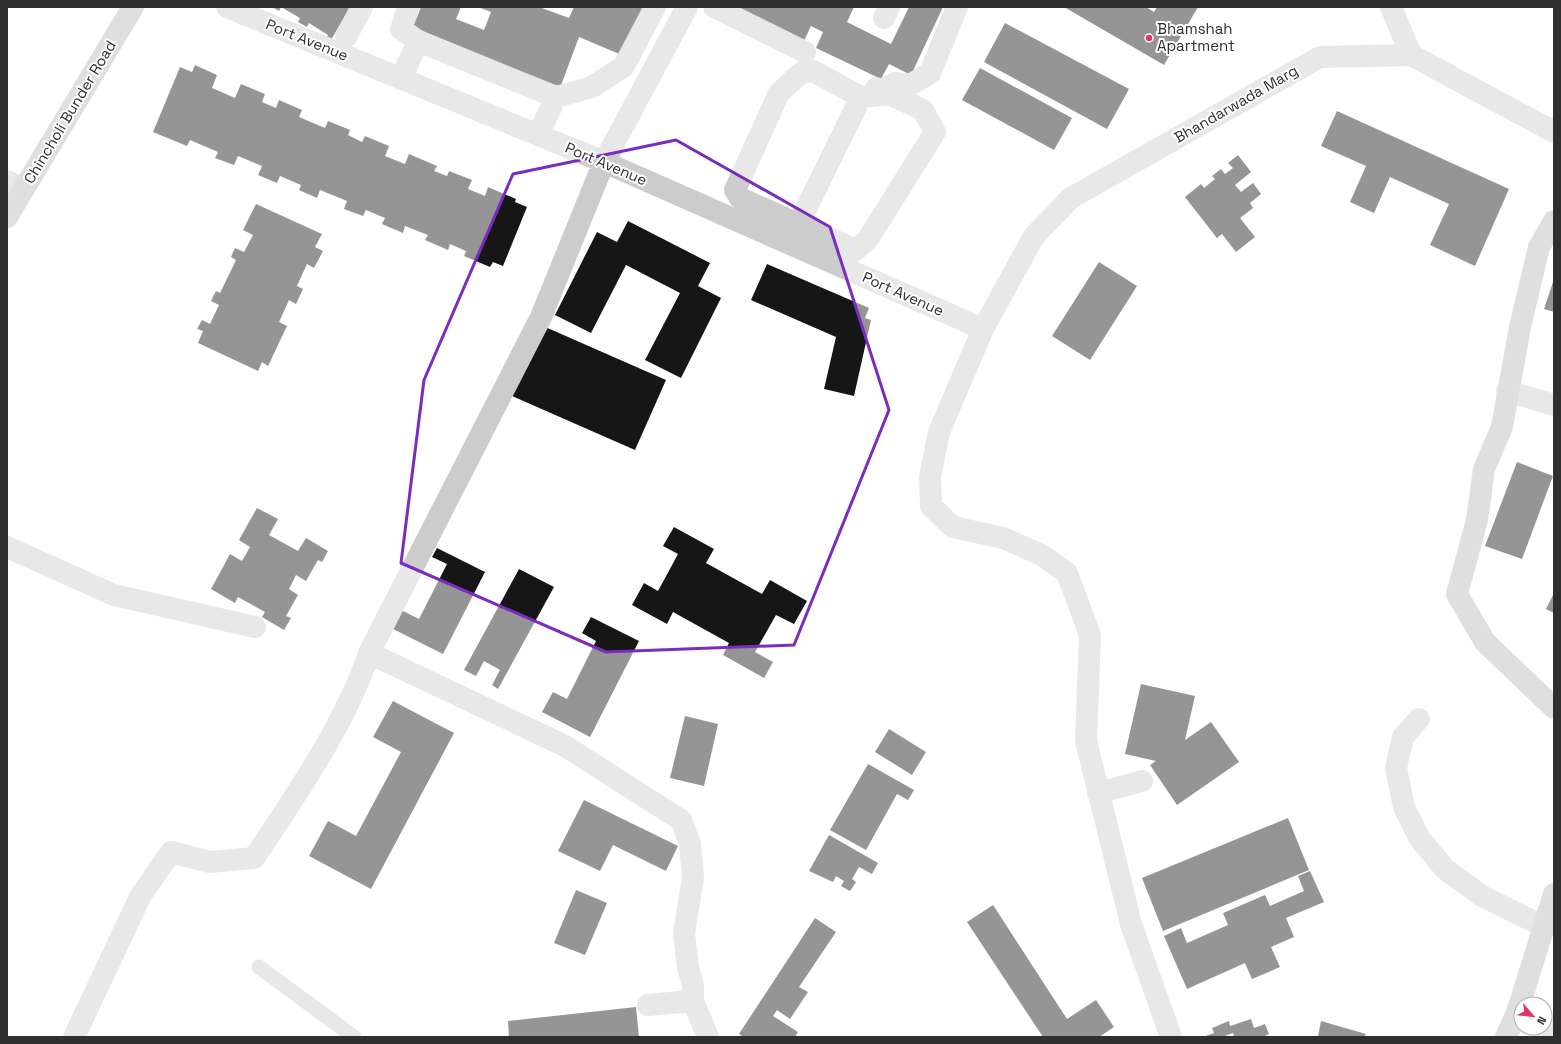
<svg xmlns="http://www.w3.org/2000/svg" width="1561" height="1044" font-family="'Space Grotesk',sans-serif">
<rect width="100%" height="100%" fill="#fff"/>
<path fill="#161616" d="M 272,7 L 350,7 L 331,40 L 326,38 L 328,35 L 309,23 L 307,27 L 298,22 L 300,18 L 281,7 L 279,11 Z
M 421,7 L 461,7 L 456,19 L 484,30 L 491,12 L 478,7 L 539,7 L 569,18 L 574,7 L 649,7 L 624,56 L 579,37 L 560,88 L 413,27 Z
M 726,7 L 854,7 L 847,22 L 891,44 L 909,7 L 943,7 L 911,75 L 889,64 L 881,79 L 816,48 L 823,32 L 811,26 L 802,45 Z
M 1064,7 L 1146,7 L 1154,12 L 1157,7 L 1198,7 L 1164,65 Z
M 1005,23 L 1129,89 L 1107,129 L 984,62 Z
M 195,65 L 217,75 L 212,88 L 235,98 L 241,84 L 265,94 L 262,102 L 276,108 L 279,100 L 302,110 L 299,117 L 325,128 L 328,121 L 350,130 L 348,135 L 362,142 L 365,136 L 389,146 L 385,156 L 405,164 L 409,154 L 437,166 L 434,171 L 447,176 L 449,171 L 472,180 L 468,189 L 485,196 L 488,187 L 516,199 L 515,202 L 527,207 L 503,266 L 493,262 L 490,267 L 464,256 L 466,251 L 450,244 L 448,250 L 425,240 L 428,235 L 405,226 L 403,233 L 382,224 L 385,218 L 366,210 L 363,216 L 344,209 L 347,201 L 320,190 L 317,198 L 299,190 L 301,185 L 280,176 L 277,183 L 258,175 L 262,166 L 238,156 L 234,165 L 215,158 L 218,152 L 190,140 L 187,146 L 153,132 L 180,67 L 192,72 Z
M 980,68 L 1072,118 L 1054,150 L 962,100 Z
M 1337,111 L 1509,189 L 1475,266 L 1430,245 L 1449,204 L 1390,177 L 1374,213 L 1350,202 L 1366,166 L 1321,146 Z
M 1238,155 L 1251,172 L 1235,185 L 1241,192 L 1253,183 L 1261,194 L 1250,203 L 1253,208 L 1240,218 L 1255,237 L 1236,252 L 1222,234 L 1217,238 L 1185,197 L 1201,184 L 1204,188 L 1215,179 L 1212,176 L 1221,169 L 1225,174 L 1233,168 L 1228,163 Z
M 256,204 L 322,234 L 315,247 L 323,251 L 314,268 L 307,264 L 297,286 L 303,289 L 296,304 L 289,300 L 279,322 L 287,326 L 268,366 L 262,362 L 258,371 L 198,343 L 203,331 L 197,329 L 202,320 L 210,324 L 219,305 L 211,301 L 216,291 L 220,293 L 236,260 L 231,257 L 235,248 L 244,252 L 253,235 L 243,230 Z
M 628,221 L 710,263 L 698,286 L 721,298 L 681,378 L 645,360 L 680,293 L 626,265 L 591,333 L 555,315 L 597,232 L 617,242 Z
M 1099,262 L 1137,286 L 1090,360 L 1052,336 Z
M 767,264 L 869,308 L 865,318 L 871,320 L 854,396 L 824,389 L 836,337 L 751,300 Z
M 1554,279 L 1554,312 L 1544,309 Z
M 543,326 L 666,380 L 635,450 L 512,396 Z
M 1517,462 L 1553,476 L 1522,559 L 1485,546 Z
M 257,508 L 278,519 L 269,535 L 298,551 L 306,538 L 328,551 L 322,562 L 318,560 L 306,581 L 296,575 L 289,589 L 298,595 L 286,616 L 291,618 L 284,630 L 262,617 L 265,612 L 238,597 L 235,603 L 211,589 L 230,554 L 242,561 L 250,547 L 239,540 Z
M 674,527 L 714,549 L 706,563 L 762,594 L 770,580 L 807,601 L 794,624 L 776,615 L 755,652 L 773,662 L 764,678 L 723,655 L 729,643 L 673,612 L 667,624 L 632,605 L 644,583 L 658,591 L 678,554 L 663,546 Z
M 437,548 L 485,572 L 443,654 L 391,628 L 401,610 L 419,619 L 447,564 L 432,557 Z
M 519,569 L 554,587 L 498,689 L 492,685 L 500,670 L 484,661 L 476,676 L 464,670 Z
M 1554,593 L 1554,613 L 1546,609 Z
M 591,617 L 639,641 L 590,737 L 542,712 L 553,692 L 567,699 L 596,641 L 582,633 Z
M 1141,684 L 1195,696 L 1185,740 L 1211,722 L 1239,762 L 1177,805 L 1150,765 L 1156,761 L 1125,754 Z
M 393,701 L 454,733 L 371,889 L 309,856 L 328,821 L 356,836 L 401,752 L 373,737 Z
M 685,716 L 718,724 L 704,786 L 670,778 Z
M 889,729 L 926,752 L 912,775 L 875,752 Z
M 868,764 L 914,790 L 908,800 L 897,794 L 866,850 L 830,830 Z
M 584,800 L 678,846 L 666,871 L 613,845 L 600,871 L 558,851 Z
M 1288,818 L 1309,870 L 1163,931 L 1142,878 Z
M 829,835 L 878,863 L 872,874 L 859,867 L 852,879 L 856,882 L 850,891 L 841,886 L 844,881 L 836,876 L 833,882 L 809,871 Z
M 1310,871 L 1324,902 L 1286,918 L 1294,937 L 1271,947 L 1280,967 L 1252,979 L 1245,963 L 1187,989 L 1164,936 L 1181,928 L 1187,943 L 1228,925 L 1223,913 L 1265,895 L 1270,906 L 1304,891 L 1298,876 Z
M 576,890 L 607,903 L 585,955 L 554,943 Z
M 993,905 L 1067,1019 L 1096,1000 L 1114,1027 L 1099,1037 L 1043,1037 L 967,922 Z
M 815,918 L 836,932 L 799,987 L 808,992 L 790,1019 L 777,1010 L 773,1016 L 798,1032 L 795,1037 L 744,1037 L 739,1034 Z
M 636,1007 L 639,1037 L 509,1037 L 508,1021 Z
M 1251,1019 L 1254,1028 L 1265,1024 L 1269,1034 L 1263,1037 L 1234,1037 L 1233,1033 L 1222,1037 L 1203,1037 L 1214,1033 L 1212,1028 L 1229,1021 L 1230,1026 Z
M 1321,1021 L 1366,1034 L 1364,1037 L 1318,1037 Z"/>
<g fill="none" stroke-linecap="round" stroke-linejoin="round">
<path stroke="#ccc" stroke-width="15" d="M 259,967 L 354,1037"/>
<path stroke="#ccc" stroke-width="22" d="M 227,7 L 604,162 L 983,329
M 408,7 L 401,29 L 418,41 L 556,97 L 592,87 L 624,66 L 655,7
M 714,7 L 805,52
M 1391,7 L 1411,55
M 884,18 L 889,7
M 346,37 L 362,7
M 401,79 L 418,41
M 876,88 L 881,90 L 895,83 L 910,85 L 930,73 L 957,7
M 538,135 L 556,97
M 7,181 L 22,190
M 788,243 L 799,223 L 861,97 L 889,94 L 923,110 L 935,132 L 868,239 L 856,250 L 740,198 L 735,190 L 779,93 L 802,72 L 813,71 L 861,97
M 1507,391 L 1554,405
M 7,547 L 114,595 L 255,627
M 369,653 L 565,746 L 681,820 L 690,843 L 693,878 L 684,933 L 688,968 L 693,985 L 693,1001 L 708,1037
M 1419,719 L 1403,737 L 1396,768 L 1404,807 L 1420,839 L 1445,869 L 1482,896 L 1545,927
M 1098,793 L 1142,781
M 648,1005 L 693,1001
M 1545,1027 L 1554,1033
M 74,1037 L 141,895 L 171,852 L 210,862 L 254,858 C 296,795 345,725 369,653 L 541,317 L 604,162 L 687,7
M 1171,1037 L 1131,924 L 1086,741 L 1090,635 L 1067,573 L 1042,555 L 1003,538 L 953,527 L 931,506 L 930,477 L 939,432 L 983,329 L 1034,236 L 1071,198 L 1320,57 L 1411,55 L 1554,132"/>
<path stroke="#b9b9b9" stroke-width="22" d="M 7,217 L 133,7
M 1554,221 L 1539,247 L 1520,327 L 1502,427 L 1484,469 L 1477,520 L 1457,594 L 1485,642 L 1554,708
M 1506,1037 L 1518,1010 L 1554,894"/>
</g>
<path d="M0 0H1561V1044H0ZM 676,140 L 830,227 L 889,410 L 794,645 L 606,652 L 401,563 L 424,380 L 513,174 Z" fill="#fff" fill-opacity=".55" fill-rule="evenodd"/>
<path fill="none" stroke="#7b2cbf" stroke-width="3" stroke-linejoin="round" d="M 676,140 L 830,227 L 889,410 L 794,645 L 606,652 L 401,563 L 424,380 L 513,174 Z"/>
<circle fill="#e23569" stroke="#fff" stroke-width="1.5" cx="1149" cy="38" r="4"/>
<g text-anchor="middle" stroke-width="4" stroke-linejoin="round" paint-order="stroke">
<g font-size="15" fill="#2f2f2f" stroke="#fff" text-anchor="start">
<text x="1157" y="34">Bhamshah<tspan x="1157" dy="17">Apartment</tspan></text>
</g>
<g font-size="15" fill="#2f2f2f" stroke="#fff">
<text transform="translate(307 40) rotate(22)" y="5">Port Avenue</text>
<text transform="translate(1236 104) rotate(-30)" y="5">Bhandarwada Marg</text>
<text transform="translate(70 112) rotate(-59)" y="5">Chincholi Bunder Road</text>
<text transform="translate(606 164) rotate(23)" y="5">Port Avenue</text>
<text transform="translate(903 294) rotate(24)" y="5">Port Avenue</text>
</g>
</g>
<rect width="1561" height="1044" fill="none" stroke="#2f2f2f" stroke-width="16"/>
<g transform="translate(1533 1016) rotate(118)"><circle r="19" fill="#ffffff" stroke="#acacac"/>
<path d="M0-3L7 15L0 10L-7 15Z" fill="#e23569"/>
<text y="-6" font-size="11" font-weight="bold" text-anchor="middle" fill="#2f2f2f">N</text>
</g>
</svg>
